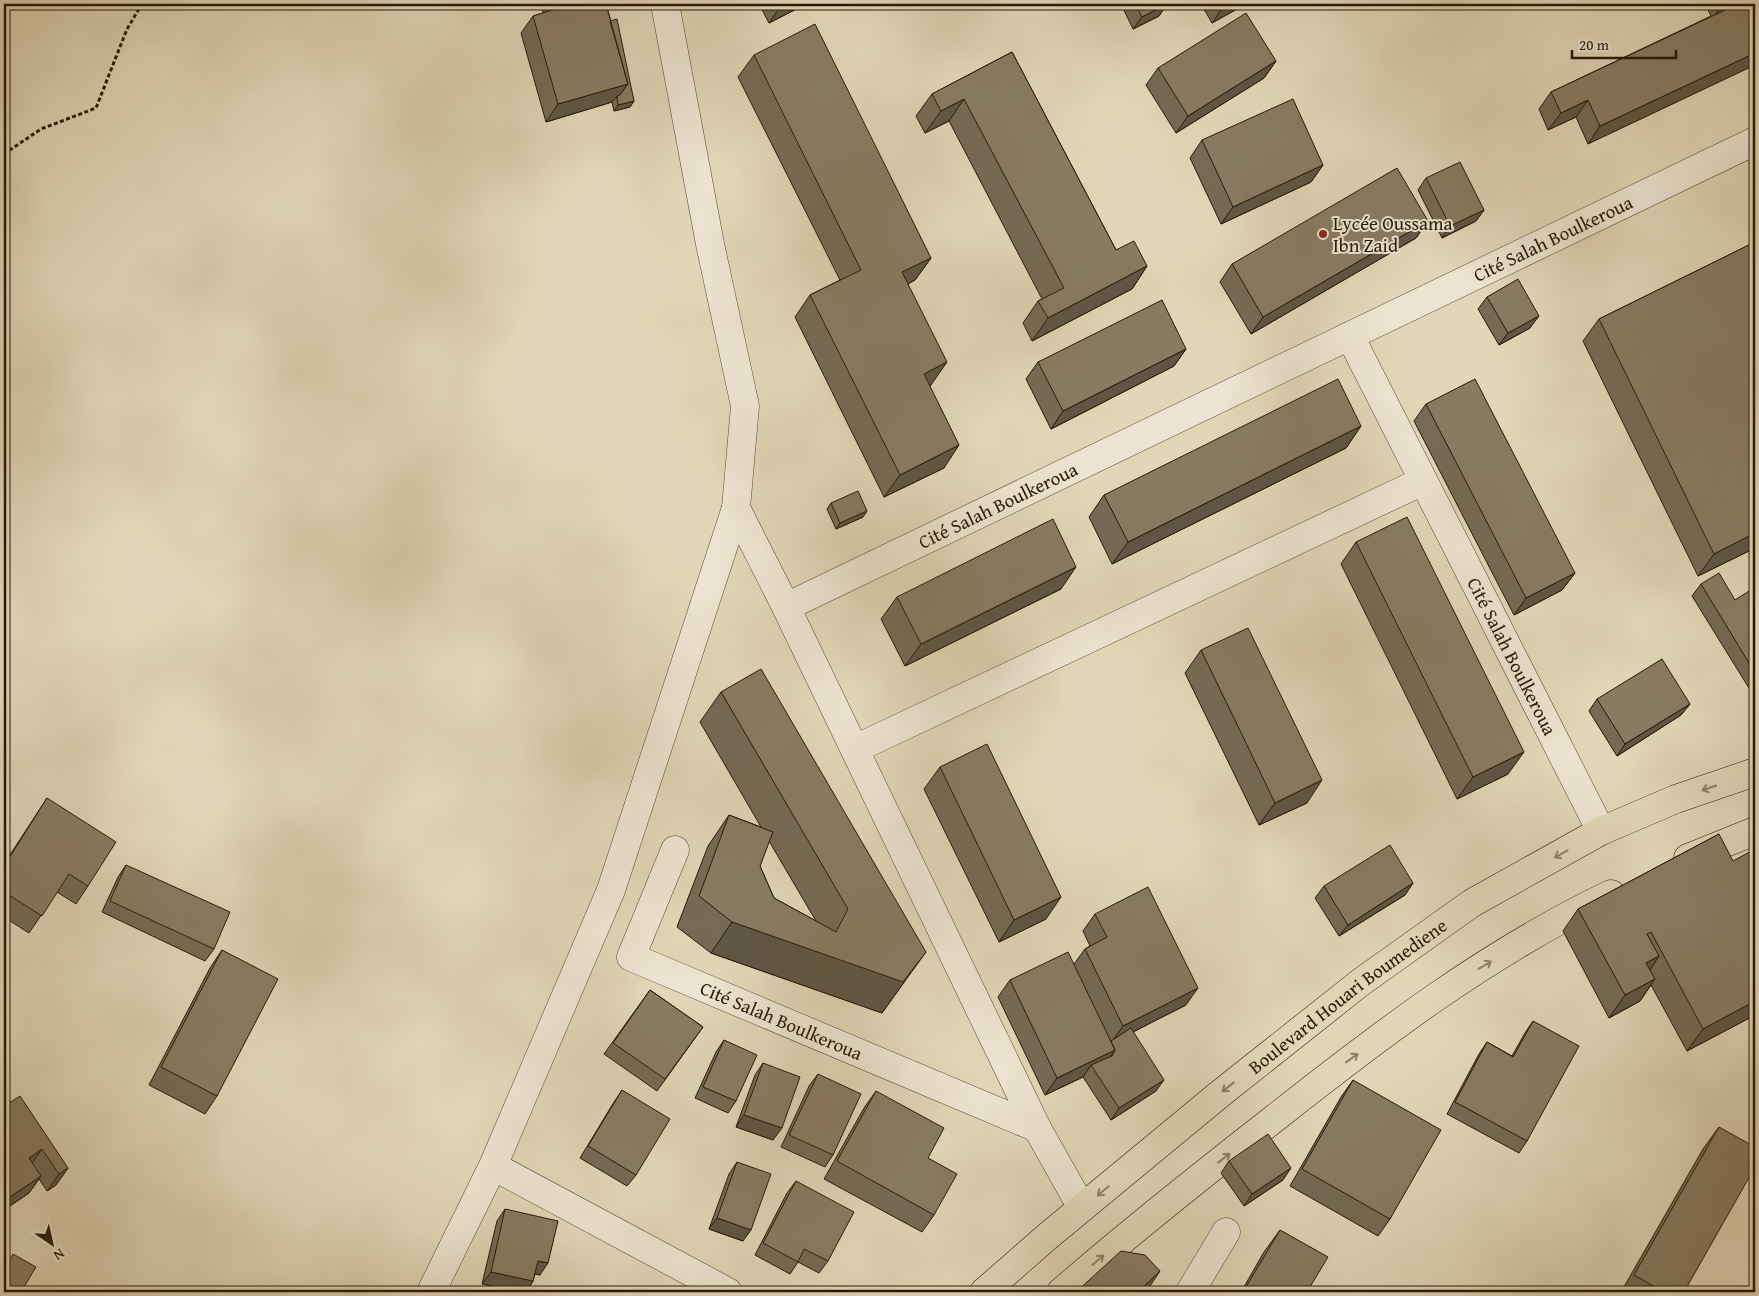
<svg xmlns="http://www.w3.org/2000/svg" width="1759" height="1296" font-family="'Gentium Book Plus',serif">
<rect width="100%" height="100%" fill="#e1d6b7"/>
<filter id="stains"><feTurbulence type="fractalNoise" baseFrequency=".004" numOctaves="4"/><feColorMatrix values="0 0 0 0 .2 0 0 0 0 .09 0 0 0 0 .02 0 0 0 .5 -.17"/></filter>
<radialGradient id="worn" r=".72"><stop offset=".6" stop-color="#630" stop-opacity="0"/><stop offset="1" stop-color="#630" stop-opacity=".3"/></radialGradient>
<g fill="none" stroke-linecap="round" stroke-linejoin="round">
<defs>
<g id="street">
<path d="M 665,4 L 710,244 L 745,406 L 736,508 L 786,607"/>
<path id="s1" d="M 1350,336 L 1601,831"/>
<path d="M 855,749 L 1423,481"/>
<path id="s2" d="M 675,850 L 631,957 L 1037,1128"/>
<path d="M 493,1166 L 728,1292"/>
<path id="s3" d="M 1082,1208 L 1037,1128 L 786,607 L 1755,141"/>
<path d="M 431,1292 L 493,1166 L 611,890 L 736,508"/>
<path d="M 1190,1292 L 1226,1232"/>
</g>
<g id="highway">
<path d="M 1688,858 L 1755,831"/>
<path id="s4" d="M 984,1292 L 1048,1236 L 1221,1093 L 1361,982 L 1472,903 L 1601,831 L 1676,799 L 1755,772"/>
<path d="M 1061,1292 C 1130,1232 1202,1175 1275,1118 C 1380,1035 1489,952 1611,894"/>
</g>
</defs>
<use href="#street" stroke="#564832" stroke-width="29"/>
<use href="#highway" stroke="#271906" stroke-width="29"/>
<path stroke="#271906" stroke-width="3" stroke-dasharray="4 2.5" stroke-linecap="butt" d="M 4,154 L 41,129 L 96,108 L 127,29 L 142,4"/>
<use href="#street" stroke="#ece4d0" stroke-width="28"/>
<use href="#highway" stroke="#e1d6b7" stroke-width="28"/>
</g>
<path fill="#756a54" stroke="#271906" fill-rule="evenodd" d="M 541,4 L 606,4 L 634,101 L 630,107 L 614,111 L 612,102 L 546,122 L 521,33 L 533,16 L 543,13 Z
M 759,4 L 806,4 L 769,23 Z
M 1121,4 L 1167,4 L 1159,16 L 1133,29 Z
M 1201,4 L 1246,4 L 1212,23 Z
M 1705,4 L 1755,4 L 1588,144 L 1576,117 L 1548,130 L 1539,109 L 1551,92 L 1711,16 Z
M 1012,52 L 1116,250 L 1147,266 L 1132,289 L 1032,341 L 1023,323 L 1038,301 L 1042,299 L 949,121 L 925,133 L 916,116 L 932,94 Z
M 754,55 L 931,258 L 915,280 L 908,284 L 931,385 L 930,386 L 944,468 L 884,497 L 795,317 L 810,295 L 840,280 L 738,77 Z
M 1276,61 L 1264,78 L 1176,133 L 1146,85 L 1158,68 Z
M 1202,140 L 1323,165 L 1311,182 L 1221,224 L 1190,158 Z
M 1426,178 L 1484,210 L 1476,221 L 1442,238 L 1418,190 Z
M 1428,221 L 1416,238 L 1251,334 L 1220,282 L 1232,264 Z
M 1755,242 L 1755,548 L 1698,576 L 1583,341 L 1599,319 Z
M 1487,297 L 1530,328 L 1499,345 L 1478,309 Z
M 1186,349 L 1174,366 L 1051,429 L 1026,379 L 1038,362 Z
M 1426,404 L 1575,573 L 1562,590 L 1514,615 L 1414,421 Z
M 1361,426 L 1346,448 L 1112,564 L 1089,517 L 1104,495 Z
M 831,503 L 863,517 L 836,529 L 827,509 Z
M 1356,542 L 1508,774 L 1457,799 L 1341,564 Z
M 1701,584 L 1735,600 L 1755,602 L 1755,691 L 1752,693 L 1692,596 Z
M 1061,589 L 905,666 L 881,619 L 897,597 Z
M 1201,650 L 1307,803 L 1259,825 L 1185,673 Z
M 721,692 L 904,982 L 882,1013 L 711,953 L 677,927 L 708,846 L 729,815 L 761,827 L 700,722 ZM 769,841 L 816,921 L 774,898 L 760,866 Z
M 1597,699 L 1690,704 L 1681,715 L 1617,756 L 1589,711 Z
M 940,767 L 1046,919 L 999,942 L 924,789 Z
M 47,798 L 88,886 L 76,904 L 57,892 L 29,933 L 4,917 L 4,864 Z
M 1719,834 L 1755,1015 L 1687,1051 L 1651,985 L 1640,1001 L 1609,1018 L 1563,931 L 1578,909 Z
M 126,865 L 214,949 L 205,961 L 102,912 L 118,877 Z
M 1413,883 L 1405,895 L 1339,936 L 1315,898 L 1324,886 Z
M 1095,914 L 1186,1005 L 1133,1032 L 1156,1091 L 1111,1120 L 1083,1077 L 1045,1095 L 998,997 L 1010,980 L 1074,964 L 1085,949 L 1090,946 L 1083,931 Z
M 222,950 L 217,1096 L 205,1114 L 149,1085 L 210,968 Z
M 650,990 L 703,1027 L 657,1091 L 604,1054 Z
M 1533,1021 L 1527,1141 L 1519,1153 L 1447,1114 L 1479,1054 L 1487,1042 L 1512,1056 L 1525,1033 Z
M 724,1040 L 736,1101 L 728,1113 L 695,1098 L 716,1052 Z
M 763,1063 L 773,1140 L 736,1127 L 755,1075 Z
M 818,1074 L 833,1155 L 825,1167 L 781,1147 L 809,1086 Z
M 1353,1080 L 1390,1219 L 1378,1236 L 1290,1186 L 1341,1097 Z
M 622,1090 L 636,1175 L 627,1186 L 580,1158 L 614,1102 Z
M 876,1091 L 928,1158 L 934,1215 L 922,1232 L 824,1179 L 864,1108 Z
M 4,1101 L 6,1105 L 68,1168 L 56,1185 L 47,1191 L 39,1179 L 29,1193 L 4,1210 Z
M 1719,1127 L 1684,1292 L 1621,1292 L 1703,1149 Z
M 1229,1161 L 1283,1180 L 1244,1206 L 1221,1173 Z
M 737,1162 L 743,1241 L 709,1229 L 729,1174 Z
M 796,1181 L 828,1261 L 819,1273 L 798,1262 L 790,1274 L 755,1255 L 787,1193 Z
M 505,1209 L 540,1275 L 535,1274 L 533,1281 L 526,1292 L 522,1292 L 482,1284 L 497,1221 Z
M 1280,1230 L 1307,1292 L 1241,1292 L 1264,1252 Z"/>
<path fill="#5f5645" stroke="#271906" d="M 782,4 L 806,4 L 769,23 Z
M 1167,4 L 1159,16 L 1133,29 L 1142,17 Z
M 1225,4 L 1246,4 L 1212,23 Z
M 1723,4 L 1743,4 L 1712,19 Z
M 1755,53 L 1755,65 L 1588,144 L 1600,126 Z
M 1276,61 L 1264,78 L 1176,133 L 1188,116 Z
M 628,84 L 617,99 L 617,96 L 612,102 L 546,122 L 558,104 Z
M 964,99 L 949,121 L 925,133 L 941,111 Z
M 1588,100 L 1576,117 L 1548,130 L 1561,113 Z
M 634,101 L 630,107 L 614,111 L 618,105 Z
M 1323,165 L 1311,182 L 1221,224 L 1233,207 Z
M 1484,210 L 1476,221 L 1442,238 L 1450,226 Z
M 1428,221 L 1416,238 L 1251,334 L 1263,317 Z
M 931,258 L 915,280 L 887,295 L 902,272 Z
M 1147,266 L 1132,289 L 1032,341 L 1048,318 Z
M 1539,316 L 1530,328 L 1499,345 L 1508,333 Z
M 1186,349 L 1174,366 L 1051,429 L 1063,411 Z
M 947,362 L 931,385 L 908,396 L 924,374 Z
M 1361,426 L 1346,448 L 1112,564 L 1128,542 Z
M 959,445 L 944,468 L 884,497 L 900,475 Z
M 867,511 L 863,517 L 836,529 L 840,523 Z
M 1755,533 L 1755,548 L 1698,576 L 1714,554 Z
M 1076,567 L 1061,589 L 905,666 L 921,644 Z
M 1575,573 L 1562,590 L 1514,615 L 1526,598 Z
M 1690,704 L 1681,715 L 1617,756 L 1625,744 Z
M 1524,752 L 1508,774 L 1457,799 L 1473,777 Z
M 1322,780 L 1307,803 L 1259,825 L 1275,803 Z
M 1413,883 L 1405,895 L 1339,936 L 1348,925 Z
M 1061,897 L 1046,919 L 999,942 L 1014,920 Z
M 732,922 L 926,952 L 882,1013 L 711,953 Z
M 1659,956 L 1644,979 L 1646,963 Z
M 1655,979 L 1640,1001 L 1609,1018 L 1625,995 Z
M 1198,988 L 1186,1005 L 1111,1043 L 1123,1026 Z
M 1755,1001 L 1755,1015 L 1687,1051 L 1703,1029 Z
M 1115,1050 L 1103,1068 L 1091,1065 L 1083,1077 L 1045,1095 L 1057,1078 Z
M 1164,1080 L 1156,1091 L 1111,1120 L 1119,1108 Z
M 744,1115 L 782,1128 L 773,1140 L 736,1127 Z
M 42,1149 L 30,1166 L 29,1158 Z
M 68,1168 L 56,1185 L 47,1191 L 59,1174 Z
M 1291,1168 L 1283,1180 L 1244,1206 L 1252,1194 Z
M 41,1176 L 29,1193 L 4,1210 L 4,1201 Z
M 717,1218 L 751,1230 L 743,1241 L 709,1229 Z
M 538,1261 L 548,1263 L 540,1275 L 530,1273 Z
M 1160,1271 L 1146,1292 L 1138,1292 Z
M 491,1272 L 533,1281 L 526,1292 L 522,1292 L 482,1284 Z"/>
<path fill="#887b62" stroke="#271906" d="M 558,4 L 606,4 L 628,84 L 558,104 L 533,16 L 559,8 Z
M 1135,4 L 1167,4 L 1142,17 Z
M 1738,4 L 1755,4 L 1755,53 L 1600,126 L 1588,100 L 1561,113 L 1551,92 Z
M 1246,13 L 1276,61 L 1188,116 L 1158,68 Z
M 617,19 L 634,101 L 618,105 L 617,96 L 620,95 L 628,84 L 610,21 Z
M 815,24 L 931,258 L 902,272 L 947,362 L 924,374 L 959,445 L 900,475 L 810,295 L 861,270 L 754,55 Z
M 1012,52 L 1116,250 L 1134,241 L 1147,266 L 1048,318 L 1038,301 L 1064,288 L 964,99 L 941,111 L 932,94 Z
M 1293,99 L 1323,165 L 1233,207 L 1202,140 Z
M 1460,162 L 1484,210 L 1450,226 L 1426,178 Z
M 1397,168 L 1428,221 L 1263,317 L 1232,264 Z
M 1755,242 L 1755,533 L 1714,554 L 1599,319 Z
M 1518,279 L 1539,316 L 1508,333 L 1487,297 Z
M 1162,300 L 1186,349 L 1063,411 L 1038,362 Z
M 1338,379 L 1361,426 L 1128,542 L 1104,495 Z
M 1475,379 L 1575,573 L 1526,598 L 1426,404 Z
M 858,491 L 867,511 L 840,523 L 831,503 Z
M 1407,517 L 1524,752 L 1473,777 L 1356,542 Z
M 1053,519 L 1076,567 L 921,644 L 897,597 Z
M 1719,573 L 1735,600 L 1749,591 L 1755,602 L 1755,673 L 1701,584 Z
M 1248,628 L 1322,780 L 1275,803 L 1201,650 Z
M 1662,659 L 1690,704 L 1625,744 L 1597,699 Z
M 761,669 L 926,952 L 903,982 L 732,922 L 699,896 L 729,815 L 773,832 L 760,866 L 774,898 L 836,932 L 848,909 L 721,692 Z
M 987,744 L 1061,897 L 1014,920 L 940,767 Z
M 47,798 L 116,842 L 88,886 L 69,874 L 42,916 L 4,892 L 4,866 Z
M 1719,834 L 1733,861 L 1755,849 L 1755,1001 L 1703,1029 L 1651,932 L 1647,934 L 1659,956 L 1646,963 L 1655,979 L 1625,995 L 1578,909 Z
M 1390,845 L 1413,883 L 1348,925 L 1324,886 Z
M 126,865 L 230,912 L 214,949 L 110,901 Z
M 1148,887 L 1198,988 L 1123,1026 L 1085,949 L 1107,937 L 1095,914 Z
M 222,950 L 278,979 L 217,1096 L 161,1067 Z
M 1068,952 L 1115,1050 L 1057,1078 L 1010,980 Z
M 650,990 L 703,1027 L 665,1079 L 613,1043 Z
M 1533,1021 L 1579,1046 L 1527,1141 L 1455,1102 L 1487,1042 L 1513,1057 Z
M 1131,1028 L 1164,1080 L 1119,1108 L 1091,1065 L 1112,1056 L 1115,1050 L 1111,1041 Z
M 724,1040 L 757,1055 L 736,1101 L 703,1087 Z
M 763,1063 L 800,1077 L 782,1128 L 744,1115 Z
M 818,1074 L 861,1094 L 833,1155 L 789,1135 Z
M 1353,1080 L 1441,1130 L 1390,1219 L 1302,1169 Z
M 622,1090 L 670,1119 L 636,1175 L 588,1146 Z
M 876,1091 L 944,1128 L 928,1158 L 957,1174 L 934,1215 L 837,1161 Z
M 20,1096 L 68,1168 L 59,1174 L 42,1149 L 29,1158 L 41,1176 L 4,1201 L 4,1101 L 6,1105 Z
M 1719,1127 L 1755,1147 L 1755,1167 L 1684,1292 L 1664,1292 L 1634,1275 Z
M 1268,1134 L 1291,1168 L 1252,1194 L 1229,1161 Z
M 737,1162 L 771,1174 L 751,1230 L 717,1218 Z
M 796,1181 L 854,1212 L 828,1261 L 804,1249 L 798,1262 L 763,1243 Z
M 505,1209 L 558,1221 L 548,1263 L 538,1261 L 533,1281 L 491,1272 Z
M 1280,1230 L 1328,1257 L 1307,1292 L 1243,1292 Z
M 1121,1251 L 1145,1255 L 1160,1271 L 1138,1292 L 1076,1292 Z
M 13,1254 L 36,1267 L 21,1292 L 4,1292 L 4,1271 Z
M 659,1289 L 666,1292 L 658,1292 Z"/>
<defs><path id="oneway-shaft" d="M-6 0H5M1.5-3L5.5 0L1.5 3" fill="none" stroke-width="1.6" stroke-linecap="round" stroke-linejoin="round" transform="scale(1.25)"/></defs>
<g stroke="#8d8167">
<use href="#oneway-shaft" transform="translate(1709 788) rotate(161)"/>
<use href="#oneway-shaft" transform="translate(1561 854) rotate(151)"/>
<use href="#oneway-shaft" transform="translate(1485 965) rotate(-31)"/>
<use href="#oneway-shaft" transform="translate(1352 1058) rotate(-36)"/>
<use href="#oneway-shaft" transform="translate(1228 1087) rotate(142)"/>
<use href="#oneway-shaft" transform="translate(1224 1158) rotate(-38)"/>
<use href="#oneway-shaft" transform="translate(1103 1191) rotate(140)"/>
<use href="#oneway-shaft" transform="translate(1098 1260) rotate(-41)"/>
</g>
<circle fill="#8f2418" stroke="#ece4d0" stroke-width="2" cx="1323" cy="234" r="5"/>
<g text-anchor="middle" stroke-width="4" stroke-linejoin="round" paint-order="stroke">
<g font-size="19" fill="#271906" stroke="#ece4d0" text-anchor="start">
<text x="1333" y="230">Lycée Oussama<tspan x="1333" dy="22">Ibn Zaid</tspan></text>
</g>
<g font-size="19" fill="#271906" stroke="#ece4d0">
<text dy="7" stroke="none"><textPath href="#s3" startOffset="1521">Cité Salah Boulkeroua</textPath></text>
<text dy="7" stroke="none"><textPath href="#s3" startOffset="905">Cité Salah Boulkeroua</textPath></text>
<text dy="7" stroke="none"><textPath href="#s1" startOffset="359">Cité Salah Boulkeroua</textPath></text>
<text dy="7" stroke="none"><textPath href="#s4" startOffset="469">Boulevard Houari Boumediene</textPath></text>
<text dy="7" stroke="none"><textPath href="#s2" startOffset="279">Cité Salah Boulkeroua</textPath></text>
</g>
</g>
<rect width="1759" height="1296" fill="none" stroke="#e1d6b7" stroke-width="20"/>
<rect x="5" y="5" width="1749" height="1286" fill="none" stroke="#271906" stroke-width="2.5"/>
<rect x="10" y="10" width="1739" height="1276" fill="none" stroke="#271906"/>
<g transform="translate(52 1244) rotate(146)" stroke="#ece4d0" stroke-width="4" paint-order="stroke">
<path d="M0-4L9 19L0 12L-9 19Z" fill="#271906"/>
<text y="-8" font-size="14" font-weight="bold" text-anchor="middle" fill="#271906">N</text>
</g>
<path d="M1572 50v8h104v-8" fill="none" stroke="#271906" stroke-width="2.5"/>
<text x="1579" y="50" font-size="15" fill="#271906" stroke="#ece4d0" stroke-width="4" paint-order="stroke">20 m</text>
<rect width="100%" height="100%" filter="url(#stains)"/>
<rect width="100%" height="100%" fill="url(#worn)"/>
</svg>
